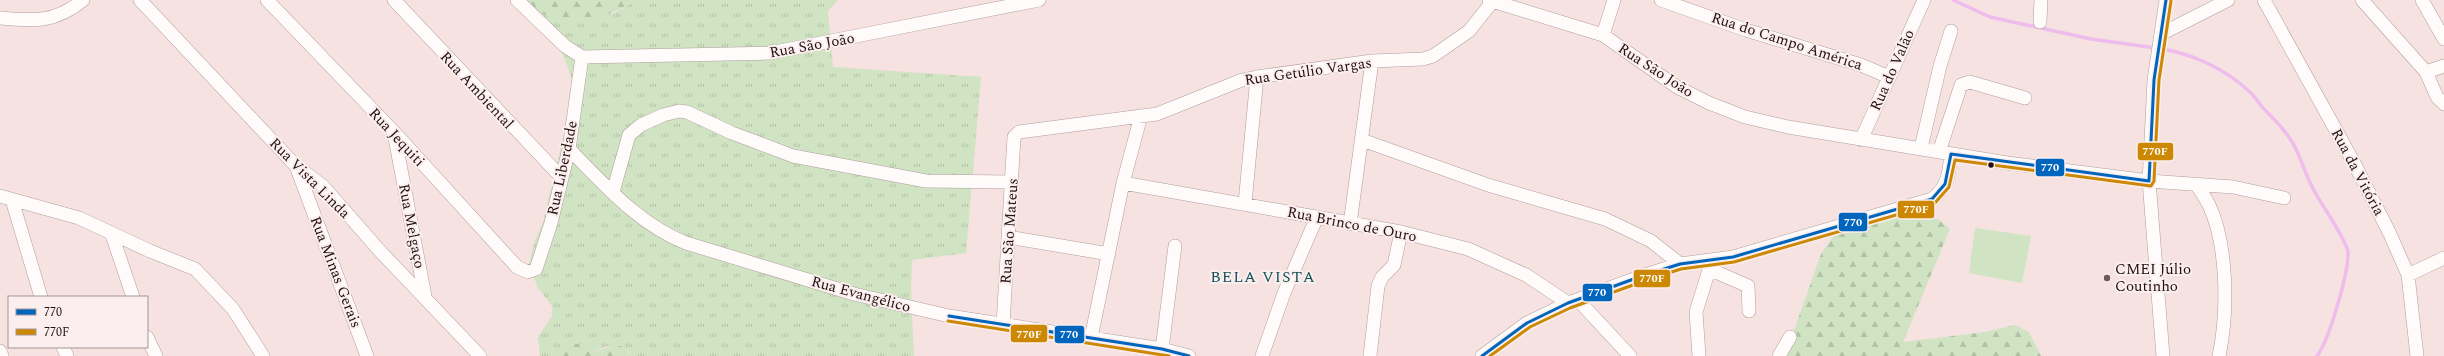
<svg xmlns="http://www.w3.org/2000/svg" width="2444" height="356" font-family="Spectral,serif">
<defs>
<pattern id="grass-tufts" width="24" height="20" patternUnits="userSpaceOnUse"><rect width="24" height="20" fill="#d0e3c3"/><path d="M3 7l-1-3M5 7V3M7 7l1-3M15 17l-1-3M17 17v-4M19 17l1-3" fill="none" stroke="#b2c2a6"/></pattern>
<pattern id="forest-firs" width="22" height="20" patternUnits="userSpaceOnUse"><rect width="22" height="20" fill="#d0e3c3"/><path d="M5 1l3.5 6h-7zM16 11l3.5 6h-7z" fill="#b2c2a6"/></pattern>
</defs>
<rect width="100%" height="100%" fill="#f6e2e0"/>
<path fill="url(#grass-tufts)" d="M 636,0 L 838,0 L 828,11 L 833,67 L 981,77 L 966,253 L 912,260 L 911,291 L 914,356 L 630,356 L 629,351 L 607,346 L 591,353 L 584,344 C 574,344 568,347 563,356 L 540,356 L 538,337 L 552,316 L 552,306 L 538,288 L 529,264 L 534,243 L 543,222 L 574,93 C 570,59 552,35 533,8 L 613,14 Z"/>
<path fill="url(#forest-firs)" d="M 524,0 L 636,0 C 599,23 559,34 524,0 Z
M 1907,215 L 1938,219 L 1950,229 L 1903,342 L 1985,332 L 2015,325 L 2029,332 L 2041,356 L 1785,356 L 1821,254 L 1835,234 Z
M 575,344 L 584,344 L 591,353 C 605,350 611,342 626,348 L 630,356 L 563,356 L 569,348 Z"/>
<path fill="#d0e3c3" d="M 1975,228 L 2031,236 L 2022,283 L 1969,273 Z"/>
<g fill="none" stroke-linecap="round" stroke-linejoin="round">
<path stroke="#efbcee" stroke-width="3.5" d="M 1953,0 L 1990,17 L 2091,39 L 2156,48
M 2162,49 C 2194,54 2227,70 2251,93 C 2256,98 2259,104 2264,109 C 2275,120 2289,134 2296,149 C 2303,164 2307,179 2316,194 C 2323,207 2346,239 2348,252 C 2349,271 2329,341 2317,356"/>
<defs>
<path id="minor" d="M 140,0 L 296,166 L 323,186 L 379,250 L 480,356
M 267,0 L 394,132 L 517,267 L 528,272 L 536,269 L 551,223 L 569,149 L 582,57
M 394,0 L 562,178
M 517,0 L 565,46 L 582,57
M 1489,0 L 1603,35 L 1677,87 L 1709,103 L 1745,117 L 1788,127 L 2007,163 L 2149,181 L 2233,187 L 2284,198
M 1661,0 L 1746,30 L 1861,65 L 1889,77
M 2264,0 L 2354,163 L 2390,234 L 2408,275 L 2417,356
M 2362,0 L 2426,72 L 2437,97 L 2444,104
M 2422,0 L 2444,39
M 0,18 C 34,21 55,23 83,0
M 2040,22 L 2041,0
M 2161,34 L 2228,0
M 1603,35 L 1614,0
M 582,57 L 770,53 L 1039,0
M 2426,72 L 2444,66
M 394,133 L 425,296
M 1362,140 L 1488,185 L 1605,219 L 1651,241 L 1680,264
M 1861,140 L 1924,0
M 1921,148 L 1940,66 L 1951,31
M 569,149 C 605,185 638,224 686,243 L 854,294 L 949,316 L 1162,349 L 1189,356
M 1939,152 L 1961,85 L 1970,82 L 2025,98
M 296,166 L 367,356
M 1123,183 L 1401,232 L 1468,249 L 1526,275 L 1568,303
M 2196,184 C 2200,190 2205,197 2209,205 C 2228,245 2228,313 2219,356
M 613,192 L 629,135 L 641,125 L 663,115 L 679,111 L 687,112 L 732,133 L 793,156 L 926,181 L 1012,182
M 0,196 L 79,218 L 150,251 L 195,269 L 233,309 L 263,356
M 12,200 L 41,297
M 1245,203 L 1257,77
M 1350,224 L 1372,61
M 112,235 L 133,297
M 1008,237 L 1109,254
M 1709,269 L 1748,286 L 1749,311
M 2408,275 L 2444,258
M 1578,300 L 1630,356
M 1003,325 L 1014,137 L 1019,132 L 1157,114 L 1242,80 L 1257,77 L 1372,61 L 1423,59 L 1433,56 L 1469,31 L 1493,1
M 147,337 L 156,356
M 1091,338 L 1123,183 L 1141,116
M 63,347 L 67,356
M 1162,349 L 1175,246
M 0,351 L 2,356
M 1262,356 L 1284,293 L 1317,217
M 1370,356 L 1378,286 L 1382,277 L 1394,265 L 1401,232
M 1482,356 L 1527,323 L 1568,303 L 1642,276 L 1680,264 L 1733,257 L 1932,199 C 1948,187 1949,173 1951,154
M 1699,356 L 1696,312 L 1712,260
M 1779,356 L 1790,337
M 2163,356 L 2149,181 L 2154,80 L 2166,0"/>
</defs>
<use href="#minor" stroke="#b19e9d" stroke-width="14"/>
<use href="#minor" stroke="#fefbfa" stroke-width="13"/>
<defs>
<path id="bus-1" d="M 1951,154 L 2149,181
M 2149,181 L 2154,80 L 2166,0
M 949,316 L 1162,349 L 1189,356
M 1482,356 L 1527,323 L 1568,303 L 1642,276 L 1680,264 L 1733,257 L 1932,199 L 1945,184 L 1951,154"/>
<path id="bus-2" d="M 948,321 L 1169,356
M 1490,356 L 1530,327 L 1570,308 L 1644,281 L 1681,269 L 1734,262 L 1934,204 L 1949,187 L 1955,160 L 2151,186 L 2154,181 L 2159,80 L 2171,1"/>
</defs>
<use href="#bus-1" stroke="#fbeeee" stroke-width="6"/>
<use href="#bus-2" stroke="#fbeeee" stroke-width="6"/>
<use href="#bus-1" stroke="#0065bd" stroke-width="3"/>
<use href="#bus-2" stroke="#cd8803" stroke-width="3"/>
</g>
<circle fill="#230f0f" stroke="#fbeeee" stroke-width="1.5" cx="1991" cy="165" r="3.5"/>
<circle fill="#6d5958" stroke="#fbeeee" stroke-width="1.5" cx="2107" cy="278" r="4"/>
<g text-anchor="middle" stroke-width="4" stroke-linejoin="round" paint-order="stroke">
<g font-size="15" fill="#230f0f" stroke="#fbeeee">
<text transform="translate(1787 41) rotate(18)" y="5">Rua do Campo América</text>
<text transform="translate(812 45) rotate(-10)" y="5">Rua São João</text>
<text transform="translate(1656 70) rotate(33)" y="5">Rua São João</text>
<text transform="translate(1892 70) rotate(-66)" y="5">Rua do Valão</text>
<text transform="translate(1308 71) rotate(-8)" y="5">Rua Getúlio Vargas</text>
<text transform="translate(477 90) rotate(47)" y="5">Rua Ambiental</text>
<text transform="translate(397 137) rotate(47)" y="5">Rua Jequiti</text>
<text transform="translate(562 168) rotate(-78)" y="5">Rua Liberdade</text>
<text transform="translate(2358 172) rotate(62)" y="5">Rua da Vitória</text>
<text transform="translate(310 178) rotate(45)" y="5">Rua Vista Linda</text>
<text transform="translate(1352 224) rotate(11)" y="5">Rua Brinco de Ouro</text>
<text transform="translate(412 226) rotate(79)" y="5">Rua Melgaço</text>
<text transform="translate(1009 231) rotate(-86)" y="5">Rua São Mateus</text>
<text transform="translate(336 272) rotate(69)" y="5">Rua Minas Gerais</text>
<text transform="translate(861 294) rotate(15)" y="5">Rua Evangélico</text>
</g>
<g font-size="15" fill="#230f0f" stroke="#fbeeee" text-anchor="start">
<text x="2115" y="274">CMEI Júlio<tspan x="2115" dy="17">Coutinho</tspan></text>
</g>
<g font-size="16" letter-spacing="1" fill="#175358" stroke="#fbeeee">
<text x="1263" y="282">BELA VISTA</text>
</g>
</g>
<g stroke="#fbeeee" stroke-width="1.5">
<rect x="2137" y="142" width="37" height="19" rx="4" fill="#cd8803"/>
<rect x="2035" y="158" width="30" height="19" rx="4" fill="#0065bd"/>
<rect x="1897" y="200" width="38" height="19" rx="4" fill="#cd8803"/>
<rect x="1838" y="212" width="30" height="20" rx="4" fill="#0065bd"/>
<rect x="1633" y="269" width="38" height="19" rx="4" fill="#cd8803"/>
<rect x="1582" y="283" width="31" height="19" rx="4" fill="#0065bd"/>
<rect x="1010" y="324" width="38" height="19" rx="4" fill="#cd8803"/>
<rect x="1054" y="325" width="31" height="19" rx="4" fill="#0065bd"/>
</g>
<g font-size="11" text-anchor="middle" font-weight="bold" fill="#fff">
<text x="2155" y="155">770F</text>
<text x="2050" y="171">770</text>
<text x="1916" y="213">770F</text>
<text x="1853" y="226">770</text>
<text x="1652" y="282">770F</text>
<text x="1597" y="296">770</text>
<text x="1029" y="338">770F</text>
<text x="1069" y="338">770</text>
</g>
<rect x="8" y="296" width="140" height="52" fill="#fbeeee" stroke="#a59595"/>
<rect x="16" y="309" width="20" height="6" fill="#0065bd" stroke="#a59595"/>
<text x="44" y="316" font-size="12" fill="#230f0f">770</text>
<rect x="16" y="329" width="20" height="6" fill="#cd8803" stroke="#a59595"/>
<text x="44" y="336" font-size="12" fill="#230f0f">770F</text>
</svg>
